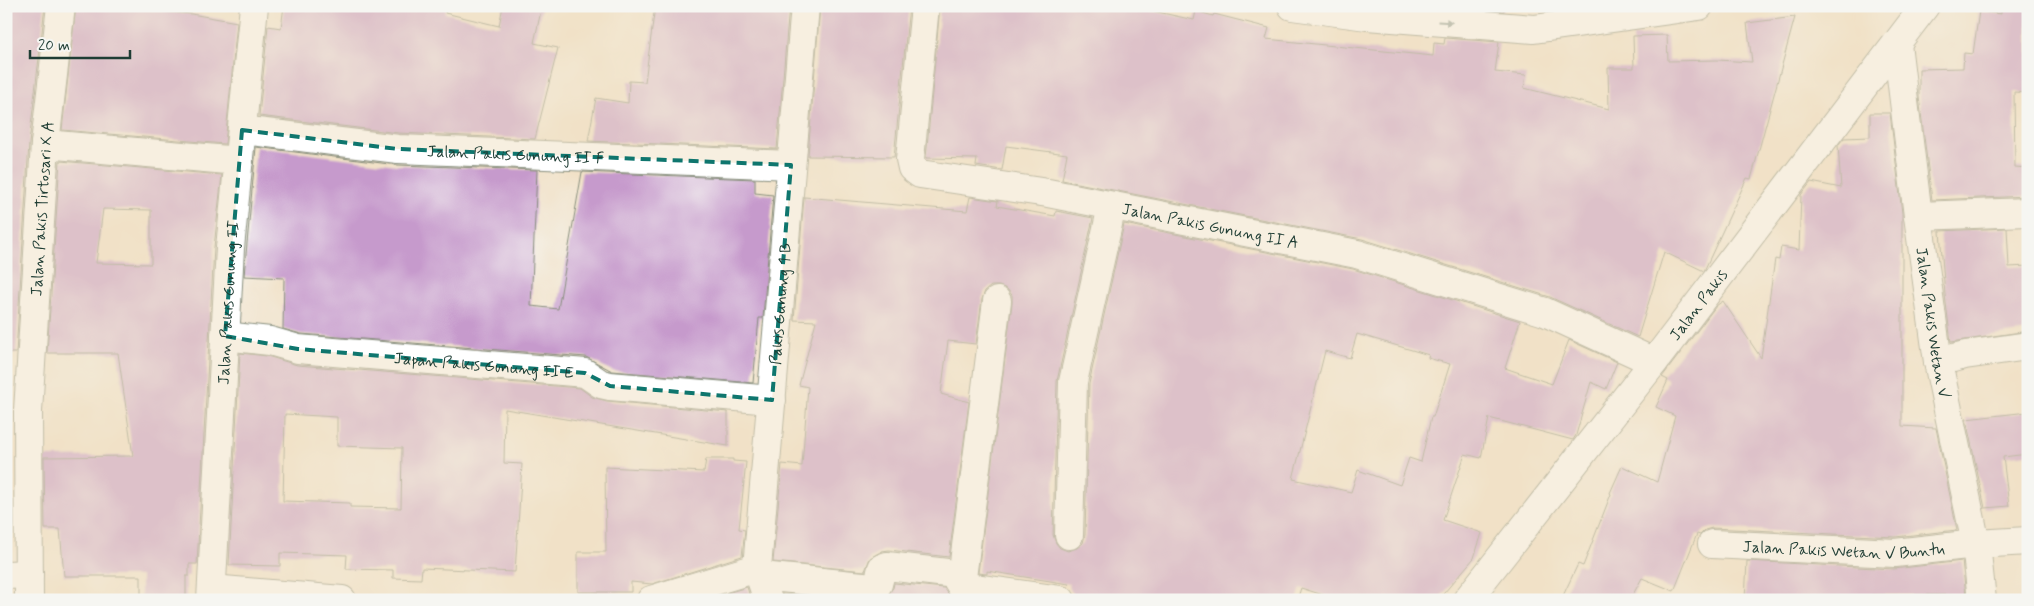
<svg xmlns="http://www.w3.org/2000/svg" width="2034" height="606" font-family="Mynerve,sans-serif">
<rect width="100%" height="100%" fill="#f6f6f2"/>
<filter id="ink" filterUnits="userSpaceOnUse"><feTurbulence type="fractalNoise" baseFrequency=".02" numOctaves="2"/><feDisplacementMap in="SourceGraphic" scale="10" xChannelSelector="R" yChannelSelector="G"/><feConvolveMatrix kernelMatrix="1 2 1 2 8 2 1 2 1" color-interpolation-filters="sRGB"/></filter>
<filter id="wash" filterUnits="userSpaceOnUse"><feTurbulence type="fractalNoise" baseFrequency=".0096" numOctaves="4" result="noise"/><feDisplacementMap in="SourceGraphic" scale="20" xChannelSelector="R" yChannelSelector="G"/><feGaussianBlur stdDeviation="1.12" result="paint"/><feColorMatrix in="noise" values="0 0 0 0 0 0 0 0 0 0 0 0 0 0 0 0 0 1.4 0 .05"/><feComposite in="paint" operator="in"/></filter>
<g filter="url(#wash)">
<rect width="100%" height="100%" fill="#f1e1c7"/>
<g id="blocks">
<path fill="#c69acc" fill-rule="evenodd" d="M 6,6 L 45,6 L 29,143 L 16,353 L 6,353 L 6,108 L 11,66 L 6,65 Z
M 76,6 L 130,6 L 130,8 L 191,14 L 237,22 L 225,144 L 62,130 Z
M 284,6 L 447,6 L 445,13 L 499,26 L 503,6 L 542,6 L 534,43 L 558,48 L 535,139 L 399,133 L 259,116 L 268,26 L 281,28 Z
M 655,6 L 789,6 L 777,149 L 588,141 L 596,98 L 628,103 L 629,81 L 645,82 Z
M 820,6 L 909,6 L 894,157 L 808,156 Z
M 940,6 L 1144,6 L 1144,9 L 1194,20 L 1196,11 L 1213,16 L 1214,14 L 1269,28 L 1266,39 L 1433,56 L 1434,43 L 1444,44 L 1445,38 L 1499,42 L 1495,72 L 1526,75 L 1524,88 L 1609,109 L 1608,68 L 1634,68 L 1633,36 L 1667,35 L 1668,61 L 1717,60 L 1752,62 L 1747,23 L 1795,17 L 1751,179 L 1747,178 L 1704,271 L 1664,252 L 1638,337 L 1550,297 L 1362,239 L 1062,180 L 1067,154 L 1006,146 L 1002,170 L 976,166 L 977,159 L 926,158 Z
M 1450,6 L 1504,6 L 1504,11 Z
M 2001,6 L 2028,6 L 2028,93 L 2014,92 L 2015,167 L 2028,168 L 2028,196 L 1932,200 L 1919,97 L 1919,69 L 1963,68 L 1964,53 L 1973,54 L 1979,11 L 2001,14 Z
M 1870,113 L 1890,113 L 1902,213 L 1902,426 L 1936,428 L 1957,530 L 1895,537 L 1712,528 L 1705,530 L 1700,535 L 1697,534 L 1674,591 L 1642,578 L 1630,600 L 1561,600 L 1578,564 L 1583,566 L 1611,494 L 1610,493 L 1622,466 L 1657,482 L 1675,416 L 1656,407 L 1668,380 L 1662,377 L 1716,306 L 1723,301 L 1761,358 L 1775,259 L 1779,260 L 1781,247 L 1799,250 L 1801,195 L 1811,182 L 1841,188 L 1838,145 L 1844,138 L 1870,137 Z
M 256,147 L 397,165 L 537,170 L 531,306 L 558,309 L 582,172 L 755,179 L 755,193 L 773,195 L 763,318 L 759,318 L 753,383 L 612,371 L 586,357 L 301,334 L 283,329 L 284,278 L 244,276 Z
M 60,161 L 222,175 L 214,247 L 197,564 L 189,564 L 189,576 L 186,576 L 186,600 L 141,600 L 141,576 L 64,576 L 60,529 L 45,529 L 44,457 L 133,456 L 118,353 L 47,353 ZM 103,209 L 151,210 L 151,264 L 96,263 Z
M 804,197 L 967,211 L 970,197 L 998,201 L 997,206 L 1055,216 L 1056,211 L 1093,218 L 1057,381 L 1053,535 L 1056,543 L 1060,548 L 1068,551 L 1077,548 L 1083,543 L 1085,535 L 1089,384 L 1124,224 L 1353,269 L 1520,321 L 1505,368 L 1552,384 L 1569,340 L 1617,362 L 1606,389 L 1591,382 L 1576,435 L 1573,440 L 1489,418 L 1481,458 L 1465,454 L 1443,520 L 1482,533 L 1474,558 L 1438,600 L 1339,600 L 1301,588 L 1297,600 L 1095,600 L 1076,597 L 1068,587 L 1069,584 L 987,571 L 987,574 L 978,573 L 1012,303 L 1012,295 L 1007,289 L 999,286 L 991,286 L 985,291 L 982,299 L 976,344 L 948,341 L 941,394 L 969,402 L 949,557 L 889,550 L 882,551 L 870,558 L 865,571 L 773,562 L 782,464 L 802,466 L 808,387 L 799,385 L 816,321 L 794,320 ZM 1357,334 L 1429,355 L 1428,358 L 1450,364 L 1433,417 L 1431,417 L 1421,462 L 1409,458 L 1400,485 L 1358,470 L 1351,492 L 1293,479 L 1325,351 L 1350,358 Z
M 2007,228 L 2009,267 L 2028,266 L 2028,331 L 1951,342 L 1945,295 L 1940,231 Z
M 240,353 L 267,356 L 297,365 L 580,388 L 592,397 L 607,401 L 728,412 L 728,446 L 505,409 L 504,463 L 522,464 L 515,572 L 422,568 L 421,579 L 393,578 L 393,570 L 346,569 L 347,555 L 280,553 L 280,566 L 229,565 ZM 285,414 L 337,417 L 337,446 L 402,448 L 401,508 L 350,507 L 350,503 L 283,501 Z
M 2028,412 L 2028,454 L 2003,457 L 2009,506 L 1985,508 L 1966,419 Z
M 706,459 L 733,459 L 733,461 L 746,462 L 739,529 L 745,530 L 742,556 L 652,584 L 631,582 L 631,592 L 578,592 L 578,552 L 606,552 L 605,467 L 704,472 Z
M 1747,561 L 1894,569 L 1962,561 L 1966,595 L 1872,595 L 1873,600 L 1745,600 Z
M 894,583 L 944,588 L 954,600 L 882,600 L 893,588 Z
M 747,587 L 751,600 L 727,600 L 727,593 Z
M 782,594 L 843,600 L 783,600 Z"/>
</g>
</g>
<g filter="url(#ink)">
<use href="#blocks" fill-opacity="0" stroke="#888f7e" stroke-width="1"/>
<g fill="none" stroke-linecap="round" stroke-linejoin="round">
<defs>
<g id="minor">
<path id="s1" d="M 925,6 L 910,159 L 912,168 L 920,174 L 1048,193 L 1357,254 L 1545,312 L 1654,362"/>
<path d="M 1292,6 L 1367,16 L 1534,29 L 1699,6"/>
<path id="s2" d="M 1897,44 L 1918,216 L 1938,362 L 1976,544 L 1982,600"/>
<path id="s3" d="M 242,130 L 398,149 L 791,165"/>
<path d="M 45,144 L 239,161"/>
<path d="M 1918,216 L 2028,212"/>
<path id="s4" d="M 225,336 L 270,341 L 298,349 L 585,373 L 601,384 L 610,386 L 772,400"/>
<path d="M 1938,362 L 1965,355 L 2028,346"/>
<path d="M 1069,535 L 1073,382 L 1112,206"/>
<path id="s5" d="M 1712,544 L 1895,553 L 1976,544 L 2028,541"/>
<path d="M 6,575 L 29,574"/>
<path d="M 761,576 L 873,587 L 878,584 L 882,568 L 887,566 L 947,573 L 954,575 L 961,586 L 1061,600"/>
<path d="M 961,586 L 997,301"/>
<path d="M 212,589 L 342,600"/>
<path id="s6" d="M 29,600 L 28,411 L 45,144 L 61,6"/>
<path id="s7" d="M 211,600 L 230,248 L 254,6"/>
<path d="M 651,600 L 757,568"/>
<path id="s8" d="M 768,600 L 757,568 L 805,6"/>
<path id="s9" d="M 1467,600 L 1654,362 L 1925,6"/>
</g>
</defs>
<use href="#minor" stroke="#888f7e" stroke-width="30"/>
<use href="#minor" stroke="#fff" stroke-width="28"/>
</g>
<defs><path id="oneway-solid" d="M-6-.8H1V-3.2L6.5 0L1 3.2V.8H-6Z" transform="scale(1.25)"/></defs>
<use fill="#8f9e9a" href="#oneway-solid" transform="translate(1445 22) rotate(4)"/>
</g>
<path d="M0 0H2034V606H0ZM 242,130 L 398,149 L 791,165 L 772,400 L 610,386 L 585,373 L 298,349 L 225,336 Z" fill="#f1e1c7" fill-opacity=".55" fill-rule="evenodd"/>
<path fill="none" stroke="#0f766e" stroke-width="4" stroke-dasharray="10 6" stroke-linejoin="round" d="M 242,130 L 398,149 L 791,165 L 772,400 L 610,386 L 585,373 L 298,349 L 225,336 Z"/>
<g text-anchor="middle" stroke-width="4" stroke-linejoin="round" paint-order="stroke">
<g font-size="16" fill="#1f3d34" stroke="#f6f6f2">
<text dy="6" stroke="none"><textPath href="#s3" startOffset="275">Jalan Pakis Gunung II F</textPath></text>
<text dy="6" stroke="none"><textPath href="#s6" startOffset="392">Jalan Pakis Tirtosari X A</textPath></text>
<text dy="6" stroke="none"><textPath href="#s1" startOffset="468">Jalan Pakis Gunung II A</textPath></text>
<text dy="6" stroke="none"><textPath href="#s7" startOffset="298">Jalan Pakis Gunung II</textPath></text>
<text dy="6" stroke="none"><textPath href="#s8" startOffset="299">Pakis Gunung 1 B</textPath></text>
<text dy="6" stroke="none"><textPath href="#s9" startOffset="375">Jalan Pakis</textPath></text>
<text dy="6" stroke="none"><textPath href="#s2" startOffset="281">Jalan Pakis Wetan V</textPath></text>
<text dy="6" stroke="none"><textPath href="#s4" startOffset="261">Japan Pakis Gunung II E</textPath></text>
<text dy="6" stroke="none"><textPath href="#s5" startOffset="132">Jalan Pakis Wetan V Buntu</textPath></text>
</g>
</g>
<rect width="2034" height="606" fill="none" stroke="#f6f6f2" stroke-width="25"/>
<path d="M30 50v8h100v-8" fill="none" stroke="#1f3d34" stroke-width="2.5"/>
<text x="38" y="50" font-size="15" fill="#1f3d34" stroke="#f6f6f2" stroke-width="4" paint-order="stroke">20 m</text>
</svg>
